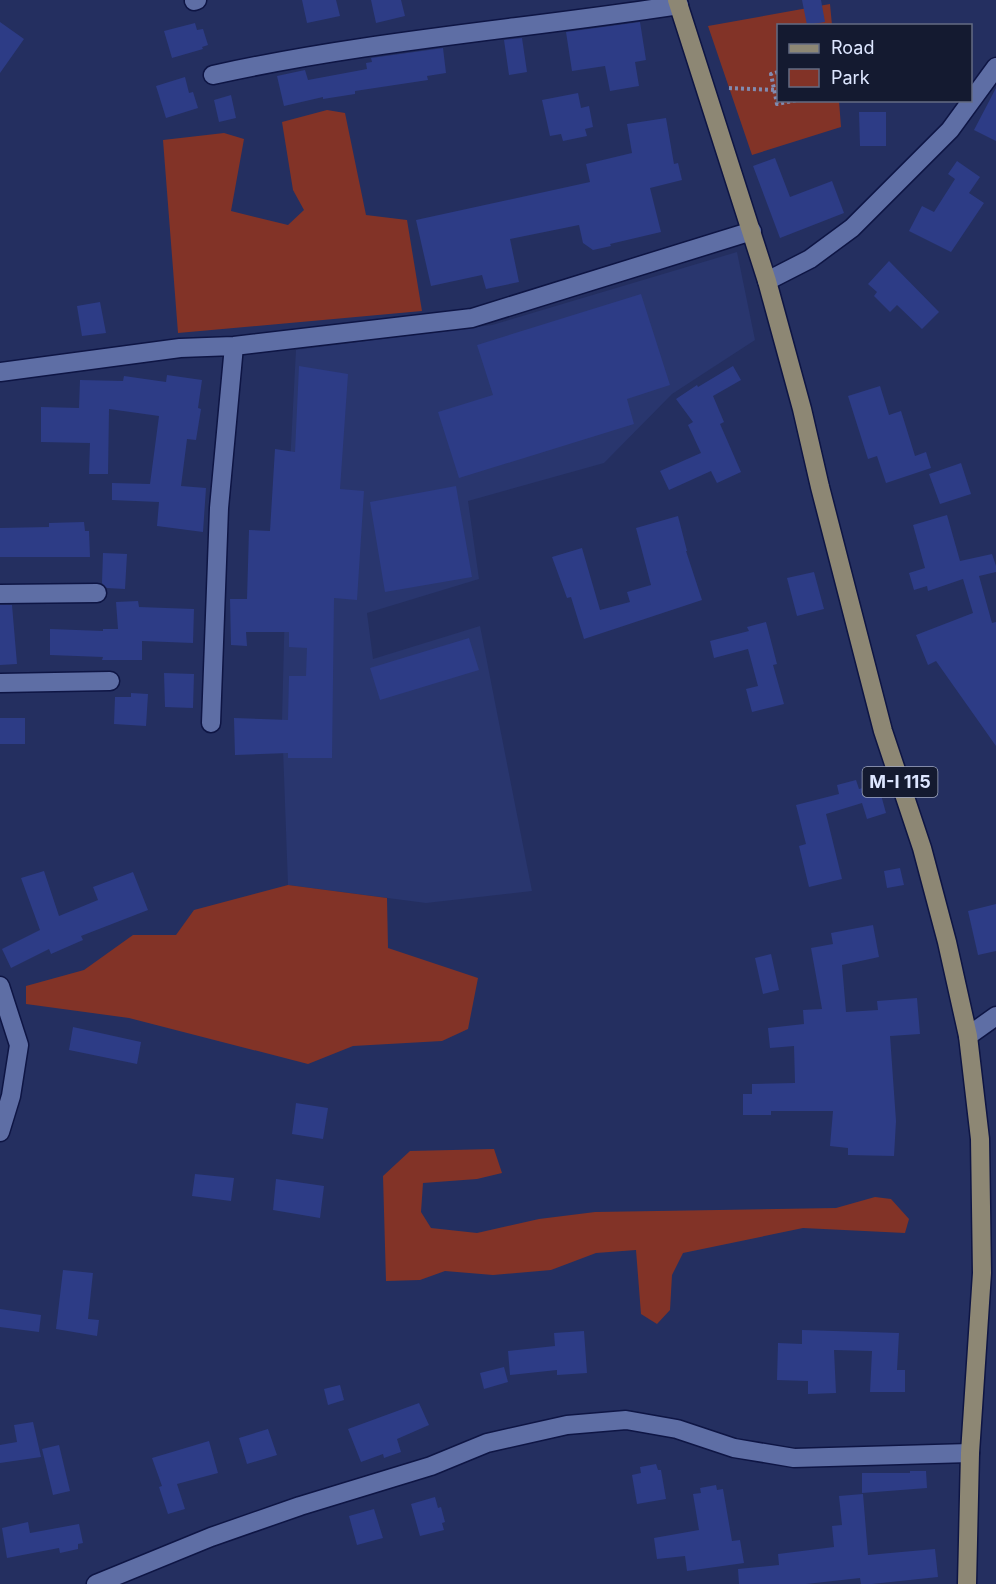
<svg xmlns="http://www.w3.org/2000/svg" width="996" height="1584" font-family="Inter,sans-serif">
<rect width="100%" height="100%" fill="#242f60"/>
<path fill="#29366e" d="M 737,252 L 755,340 L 672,394 L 604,463 L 468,501 L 479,579 L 367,613 L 373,659 L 480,626 L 532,891 L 426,903 L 288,885 L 282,721 L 287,522 L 296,350 L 492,325 Z"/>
<path fill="#823327" d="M 830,4 L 832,25 L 778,26 L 778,100 L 839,101 L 841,127 L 752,155 L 708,26 Z
M 327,110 L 345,113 L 366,215 L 407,220 L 422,311 L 178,333 L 163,140 L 224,133 L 244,139 L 231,211 L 288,225 L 304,210 L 293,190 L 282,122 Z
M 288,885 L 387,898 L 388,948 L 478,978 L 468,1029 L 442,1041 L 353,1046 L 308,1064 L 129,1018 L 26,1004 L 26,986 L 84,970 L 133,935 L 176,935 L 194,910 Z
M 494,1149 L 502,1173 L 477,1179 L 423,1183 L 421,1212 L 431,1228 L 477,1233 L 539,1219 L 595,1212 L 836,1208 L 875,1197 L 891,1199 L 909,1219 L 905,1233 L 803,1228 L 683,1253 L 672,1275 L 670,1310 L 657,1324 L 641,1314 L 636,1250 L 596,1253 L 551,1270 L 493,1275 L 445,1271 L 420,1280 L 386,1281 L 383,1176 L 410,1151 Z"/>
<path fill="#2d3c86" d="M 302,0 L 336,0 L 340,16 L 307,23 Z
M 371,0 L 401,0 L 405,16 L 376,23 Z
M 802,0 L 821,0 L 825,22 L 807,25 Z
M 0,22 L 24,39 L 0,73 Z
M 640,22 L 646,60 L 635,62 L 639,86 L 610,91 L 605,66 L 572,71 L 566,32 Z
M 195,23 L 197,30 L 203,29 L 208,45 L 202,47 L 203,49 L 172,58 L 164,31 Z
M 522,38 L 527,72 L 509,75 L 504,40 Z
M 443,48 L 446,73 L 427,76 L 428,80 L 355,91 L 355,94 L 323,99 L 323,97 L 284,106 L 277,76 L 305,70 L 308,80 L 367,69 L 366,63 L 372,62 L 371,58 Z
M 185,77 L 189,93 L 193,92 L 198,108 L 166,118 L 156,86 Z
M 996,88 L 996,141 L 974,130 Z
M 578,93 L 581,108 L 589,106 L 593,127 L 585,129 L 587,136 L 563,141 L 561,134 L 550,136 L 542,100 Z
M 231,95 L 236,118 L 219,122 L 214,100 Z
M 859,112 L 886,112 L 886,146 L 860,146 Z
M 666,118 L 674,164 L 678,163 L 682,180 L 650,188 L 661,232 L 610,244 L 611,246 L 593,250 L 583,243 L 579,225 L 510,239 L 519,282 L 486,289 L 482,275 L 431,286 L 416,220 L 590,182 L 586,164 L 632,153 L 627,124 Z
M 775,158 L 790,197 L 832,181 L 844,213 L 780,238 L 753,166 Z
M 957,161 L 980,177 L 969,193 L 984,203 L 951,252 L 909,231 L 922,206 L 934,212 L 955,179 L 948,174 Z
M 889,261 L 939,312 L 922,329 L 897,305 L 890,312 L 874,296 L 877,292 L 868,284 Z
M 641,294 L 670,385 L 627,399 L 634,424 L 459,478 L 438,412 L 493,395 L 477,345 Z
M 100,302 L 106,333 L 82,336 L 77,306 Z
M 299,366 L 348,374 L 340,489 L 364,491 L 357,600 L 334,598 L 332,758 L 288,758 L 288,753 L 235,755 L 234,718 L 288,720 L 289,676 L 306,676 L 307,648 L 289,647 L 289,632 L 246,632 L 247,646 L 231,645 L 230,599 L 247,599 L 249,530 L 270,531 L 275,449 L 295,452 Z
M 733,366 L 741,380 L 713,396 L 724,422 L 720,424 L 741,472 L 717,483 L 711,471 L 669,490 L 660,471 L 701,453 L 688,425 L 693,422 L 676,399 L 697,385 L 698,387 Z
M 167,375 L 202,380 L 198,408 L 201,409 L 196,440 L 187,439 L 181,486 L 206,488 L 203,532 L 157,526 L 159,502 L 112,500 L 112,483 L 150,484 L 159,416 L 109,409 L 108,474 L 89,474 L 90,443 L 41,442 L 41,407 L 79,408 L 80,380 L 123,381 L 124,376 L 166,382 Z
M 880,386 L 889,415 L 901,411 L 915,456 L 926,452 L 931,468 L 886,483 L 877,456 L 868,459 L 848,396 Z
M 961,463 L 971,494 L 940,504 L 929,474 Z
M 456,486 L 472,577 L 385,592 L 370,502 Z
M 947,515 L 960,561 L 992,554 L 996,566 L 996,572 L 979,576 L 992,623 L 996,622 L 996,746 L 936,661 L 928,665 L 916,635 L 973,613 L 963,579 L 928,591 L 927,586 L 914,590 L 909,573 L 925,568 L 913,525 Z
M 678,516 L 687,551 L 686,551 L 702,600 L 584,639 L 571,597 L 567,598 L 552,557 L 582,548 L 600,610 L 630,602 L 627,592 L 651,585 L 636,528 Z
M 84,522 L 85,531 L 89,531 L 90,557 L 0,557 L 0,528 L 49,527 L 49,523 Z
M 103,553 L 127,554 L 125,589 L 107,588 L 102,583 Z
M 814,572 L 824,609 L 797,616 L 787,578 Z
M 138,601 L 139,607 L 194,609 L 193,643 L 142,641 L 142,660 L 102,660 L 103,657 L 50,655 L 50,629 L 103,631 L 103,629 L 118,629 L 116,602 Z
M 0,605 L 12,605 L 17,664 L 0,665 Z
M 766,622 L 777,664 L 773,665 L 784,704 L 752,712 L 746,689 L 758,686 L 748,649 L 714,658 L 710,641 L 749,631 L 747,627 Z
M 469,638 L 479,670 L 380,700 L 370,668 Z
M 164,673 L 194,674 L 193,708 L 165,707 Z
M 131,693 L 148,694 L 146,726 L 114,724 L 115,697 L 131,697 Z
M 0,718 L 25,718 L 25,744 L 0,744 Z
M 856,780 L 859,789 L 878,784 L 886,813 L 867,819 L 862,803 L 826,814 L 842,879 L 809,887 L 799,846 L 806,844 L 796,805 L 839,794 L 837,785 Z
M 900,868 L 904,885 L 887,888 L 884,871 Z
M 44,871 L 59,916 L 98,900 L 93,887 L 133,872 L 148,910 L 81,936 L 83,940 L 51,954 L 49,949 L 11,968 L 2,949 L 40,930 L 21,878 Z
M 996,904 L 996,951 L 978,955 L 968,911 Z
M 873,925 L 879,957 L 842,965 L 846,1012 L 878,1010 L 877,1001 L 917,998 L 920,1034 L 890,1036 L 896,1121 L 894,1156 L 848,1155 L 848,1148 L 830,1146 L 833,1111 L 771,1111 L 771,1115 L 743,1115 L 743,1094 L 752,1094 L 752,1084 L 795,1083 L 794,1046 L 770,1048 L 768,1028 L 804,1024 L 803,1010 L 822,1009 L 811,948 L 833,944 L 831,933 Z
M 771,954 L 779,990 L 763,994 L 755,958 Z
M 73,1027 L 141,1042 L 137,1064 L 69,1050 Z
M 296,1103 L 328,1108 L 323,1139 L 292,1134 Z
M 195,1174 L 234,1178 L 231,1201 L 192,1196 Z
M 276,1179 L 324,1186 L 320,1218 L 273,1210 Z
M 63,1270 L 93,1273 L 88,1319 L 99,1320 L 97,1336 L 56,1329 Z
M 0,1309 L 41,1315 L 39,1332 L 0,1327 Z
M 802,1330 L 899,1333 L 897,1370 L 905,1370 L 905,1392 L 870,1392 L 872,1351 L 834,1350 L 836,1393 L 808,1394 L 808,1381 L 777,1380 L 778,1343 L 802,1344 Z
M 584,1331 L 587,1373 L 557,1375 L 557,1370 L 510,1375 L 508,1351 L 555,1346 L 554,1333 Z
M 504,1367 L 508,1382 L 484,1389 L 480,1373 Z
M 340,1385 L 344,1400 L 328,1405 L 324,1389 Z
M 419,1403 L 429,1425 L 397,1439 L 401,1452 L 384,1458 L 383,1454 L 361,1462 L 348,1429 Z
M 33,1422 L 41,1457 L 0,1463 L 0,1445 L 17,1442 L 14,1425 Z
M 268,1429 L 277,1455 L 247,1464 L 239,1438 Z
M 209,1441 L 218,1473 L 177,1484 L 185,1509 L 168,1514 L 159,1487 L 162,1486 L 152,1458 Z
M 59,1445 L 70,1491 L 53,1495 L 42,1449 Z
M 656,1464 L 658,1470 L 661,1470 L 666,1499 L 637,1504 L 632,1475 L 641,1473 L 640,1467 Z
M 910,1471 L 926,1471 L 927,1488 L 862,1493 L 862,1473 L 910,1473 Z
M 716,1485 L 717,1490 L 723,1489 L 732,1541 L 740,1540 L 744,1563 L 687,1571 L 685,1556 L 657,1559 L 654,1538 L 699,1530 L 693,1494 L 701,1493 L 700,1488 Z
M 863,1494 L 868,1555 L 935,1549 L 938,1577 L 872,1584 L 861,1584 L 860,1578 L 806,1584 L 739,1584 L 738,1569 L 779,1565 L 778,1554 L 834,1547 L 832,1526 L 842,1525 L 839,1496 Z
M 435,1497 L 438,1508 L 441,1507 L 445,1522 L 442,1523 L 444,1530 L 420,1536 L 411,1504 Z
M 374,1509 L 383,1538 L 357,1545 L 349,1516 Z
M 28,1522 L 30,1533 L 79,1524 L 83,1543 L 78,1544 L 78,1549 L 60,1553 L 59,1548 L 7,1558 L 2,1528 Z"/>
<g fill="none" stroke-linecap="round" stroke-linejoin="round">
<defs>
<path id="minor" d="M 194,1 L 197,0
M 213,75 C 366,41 523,29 679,5
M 0,372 L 180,348 L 234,346 L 472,318 L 752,231
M 0,594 L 97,593
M 0,683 L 110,681
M 211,723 L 219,508 L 234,346
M 0,986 L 19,1045 L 11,1096 L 0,1132
M 968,1036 L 996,1016
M 96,1584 L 211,1537 L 300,1506 L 431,1466 L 487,1443 L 567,1425 L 626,1420 L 677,1429 L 734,1448 L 794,1458 L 970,1453"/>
<path id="tertiary" d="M 767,281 L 810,259 L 852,228 L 950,130 L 996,67"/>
<path id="primary" d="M 677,0 L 767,281 L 802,409 L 820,487 L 883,731 L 922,848 L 947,942 L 968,1036 L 980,1139 L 982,1273 L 970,1453 L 967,1584"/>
</defs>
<use href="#minor" stroke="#0e1544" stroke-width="21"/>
<use href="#tertiary" stroke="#0e1544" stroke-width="21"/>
<use href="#primary" stroke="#0e1544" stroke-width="21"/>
<path stroke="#818bb0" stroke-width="4" stroke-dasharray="3 3" stroke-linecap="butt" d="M 778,72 L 771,74 L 777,104 L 797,100
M 729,88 L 774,90"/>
<use href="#minor" stroke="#5e6ea5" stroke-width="18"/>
<use href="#tertiary" stroke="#5e6ea5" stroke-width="18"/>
<use href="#primary" stroke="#8d8774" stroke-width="18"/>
</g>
<g text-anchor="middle" stroke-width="4.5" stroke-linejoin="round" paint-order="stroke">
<rect fill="#141a30" stroke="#a1a9c1" stroke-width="1.5" x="862.5" y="767" width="75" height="30" rx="4.5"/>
<g font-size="18" font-weight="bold" fill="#dde6ff">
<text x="900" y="788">M-I 115</text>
</g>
</g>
<rect x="777" y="24" width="195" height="78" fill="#141a30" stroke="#646c83" stroke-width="1.5"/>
<rect x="789" y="44" width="30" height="9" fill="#8d8774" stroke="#646c83" stroke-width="1.5"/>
<text x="831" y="54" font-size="18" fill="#dde6ff">Road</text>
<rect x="789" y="69" width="30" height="18" fill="#823327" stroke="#646c83" stroke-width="1.5"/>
<text x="831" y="84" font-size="18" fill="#dde6ff">Park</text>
</svg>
